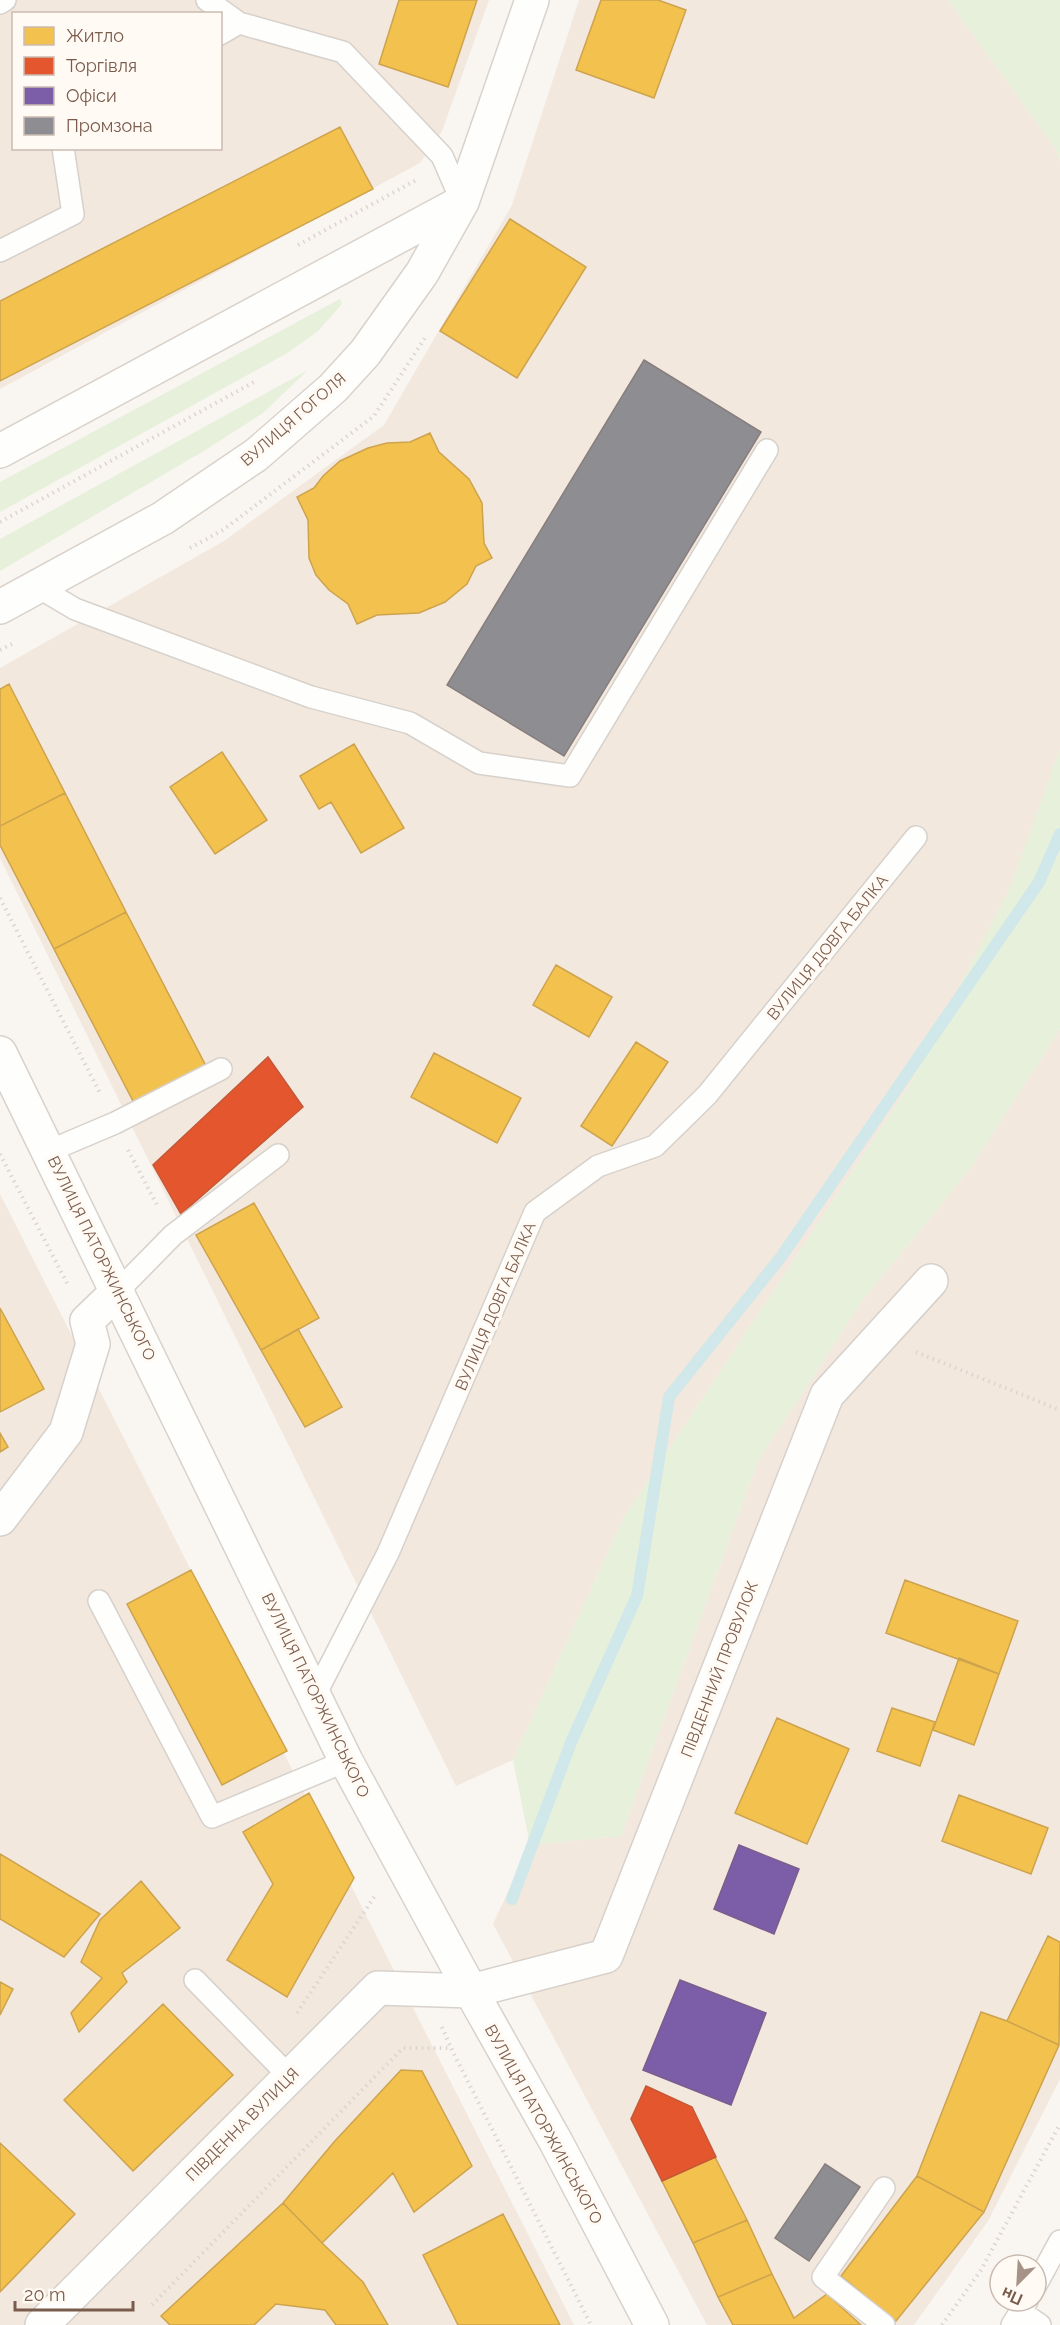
<svg xmlns="http://www.w3.org/2000/svg" width="1060" height="2325" font-family="Raleway,sans-serif">
<rect width="100%" height="100%" fill="#f9f5f0"/>
<path fill="#f2e8de" fill-rule="evenodd" d="M 0,0 L 489,0 L 442,131 L 420,163 L 0,389 ZM 14,14 L 220,14 L 220,148 L 14,148 Z
M 579,0 L 948,0 L 1056,149 L 1060,161 L 1060,749 L 1012,885 L 909,1086 L 624,1517 L 513,1760 L 456,1786 L 0,858 L 0,668 L 224,541 L 384,425 L 512,205 Z
M 1060,1029 L 1060,2079 L 988,2221 L 914,2325 L 707,2325 L 493,1924 L 530,1845 L 621,1836 L 758,1461 L 862,1301 L 970,1169 Z
M 0,1194 L 574,2325 L 0,2325 Z"/>
<path fill="#e7f0db" d="M 948,0 L 1060,0 L 1060,161 L 1056,149 Z
M 340,299 L 342,304 L 318,331 L 289,352 L 0,512 L 0,482 Z
M 308,370 L 263,413 L 207,449 L 0,571 L 0,539 Z
M 1060,749 L 1060,1029 L 970,1169 L 862,1301 L 758,1461 L 621,1836 L 530,1845 L 513,1760 L 624,1517 L 909,1086 L 1011,885 Z"/>
<path fill="#f2c14e" stroke="#cea34e" stroke-width="1.5" d="M 399,0 L 477,0 L 448,87 L 379,64 Z
M 601,0 L 658,0 L 686,10 L 654,98 L 576,70 Z
M 340,127 L 373,189 L 0,381 L 0,301 Z
M 510,219 L 586,267 L 517,378 L 440,331 Z
M 430,433 L 439,452 L 469,479 L 482,503 L 484,543 L 492,558 L 476,566 L 467,584 L 445,602 L 419,613 L 377,615 L 357,624 L 348,604 L 329,590 L 316,575 L 309,558 L 308,520 L 297,497 L 314,488 L 323,476 L 340,461 L 368,448 L 387,443 L 410,442 Z
M 9,684 L 65,793 L 0,826 L 0,689 Z
M 354,744 L 404,828 L 361,853 L 331,802 L 319,809 L 300,776 Z
M 222,752 L 267,820 L 215,854 L 170,787 Z
M 65,793 L 126,912 L 54,949 L 0,845 L 0,826 Z
M 126,912 L 206,1066 L 134,1103 L 54,949 Z
M 556,965 L 612,997 L 589,1037 L 533,1005 Z
M 636,1042 L 668,1062 L 612,1146 L 581,1126 Z
M 434,1053 L 521,1098 L 497,1143 L 411,1097 Z
M 254,1203 L 319,1318 L 261,1350 L 196,1235 Z
M 0,1308 L 44,1389 L 0,1412 Z
M 298,1329 L 342,1407 L 305,1427 L 261,1350 Z
M 0,1433 L 8,1447 L 0,1452 Z
M 191,1570 L 287,1751 L 222,1785 L 127,1604 Z
M 905,1580 L 1018,1621 L 999,1674 L 886,1633 Z
M 959,1658 L 999,1674 L 974,1745 L 933,1730 Z
M 892,1708 L 935,1722 L 920,1766 L 877,1751 Z
M 777,1718 L 849,1749 L 807,1844 L 735,1813 Z
M 309,1793 L 354,1878 L 287,1997 L 227,1960 L 273,1884 L 243,1832 Z
M 959,1795 L 1048,1828 L 1031,1874 L 942,1841 Z
M 0,1854 L 100,1914 L 64,1957 L 0,1919 Z
M 141,1881 L 180,1928 L 122,1973 L 127,1982 L 79,2032 L 71,2013 L 102,1978 L 81,1962 L 100,1920 Z
M 1048,1936 L 1060,1942 L 1059,2045 L 1007,2021 Z
M 0,1982 L 13,1989 L 0,2015 Z
M 163,2004 L 233,2075 L 133,2171 L 64,2100 Z
M 981,2012 L 1007,2021 L 1059,2045 L 984,2212 L 917,2176 Z
M 401,2070 L 422,2071 L 472,2166 L 414,2212 L 393,2173 L 322,2243 L 283,2203 L 334,2142 Z
M 0,2143 L 75,2214 L 0,2292 Z
M 715,2157 L 747,2220 L 693,2243 L 662,2181 Z
M 917,2176 L 984,2212 L 896,2321 L 841,2276 Z
M 283,2203 L 322,2243 L 363,2282 L 388,2325 L 336,2325 L 325,2310 L 276,2304 L 254,2325 L 170,2325 L 161,2316 Z
M 503,2214 L 560,2325 L 458,2325 L 423,2255 Z
M 747,2220 L 772,2274 L 718,2297 L 693,2243 Z
M 772,2274 L 794,2318 L 827,2294 L 861,2325 L 733,2325 L 718,2297 Z"/>
<path fill="#e4572e" stroke="#c45837" stroke-width="1.5" d="M 268,1057 L 303,1107 L 181,1214 L 153,1165 Z
M 646,2086 L 692,2107 L 716,2157 L 662,2181 L 631,2119 Z"/>
<path fill="#7b5ea7" stroke="#7b5d8c" stroke-width="1.5" d="M 739,1845 L 799,1869 L 774,1934 L 714,1909 Z
M 680,1980 L 766,2013 L 731,2105 L 643,2070 Z"/>
<path fill="#8d8d92" stroke="#877e7d" stroke-width="1.5" d="M 644,360 L 761,432 L 564,756 L 447,685 Z
M 825,2164 L 860,2187 L 809,2261 L 775,2238 Z"/>
<g fill="none" stroke-linecap="round" stroke-linejoin="round">
<path stroke="#d0e8ea" stroke-width="12" d="M 512,1899 L 572,1740 L 637,1596 L 669,1397 L 781,1257 L 1039,882 L 1060,834"/>
<defs>
<path id="lane" d="M 207,0 L 239,23
M 0,3 L 5,0
M 220,34 L 239,23 L 343,52 L 442,156 L 462,202
M 0,251 L 73,214 L 63,148
M 38,587 L 75,609 L 311,697 L 410,723 L 479,763 L 570,776 L 767,450
M 49,1151 L 115,1123 L 221,1069
M 118,1291 L 173,1235 L 278,1155
M 99,1601 L 212,1817 L 346,1761
M 315,1695 L 388,1553 L 535,1212 L 598,1166 L 655,1146 L 707,1095 L 916,837
M 195,1980 L 290,2077
M 884,2188 L 823,2277 L 884,2325
M 1036,2285 L 1060,2241
M 1021,2312 L 1040,2325
M 1012,2325 L 1027,2301"/>
<path id="street" d="M 0,1519 L 66,1432 L 93,1344 L 87,1321 L 118,1291
M 42,2325 L 378,1988 L 471,1991 L 606,1956 L 827,1395 L 931,1281"/>
<path id="secondary" d="M 0,451 L 462,202
M 0,607 L 163,518 L 256,455 L 333,388 L 365,353 L 422,273 L 462,202 L 532,0
M 0,1053 L 346,1761 L 471,1991 L 556,2142 L 652,2325"/>
</defs>
<use href="#lane" stroke="#d7d1cb" stroke-width="24"/>
<use href="#street" stroke="#d7d1cb" stroke-width="36"/>
<use href="#secondary" stroke="#d9d2cb" stroke-width="36"/>
<path stroke="#dcd5d0" stroke-width="4" stroke-dasharray="1.5 4.5" stroke-linecap="butt" d="M 298,245 L 418,179
M 0,522 L 254,382
M 190,548 L 223,530 L 374,416 L 425,338
M 0,650 L 12,644
M 0,898 L 101,1095
M 128,1150 L 158,1207
M 0,1154 L 69,1287
M 916,1352 L 1060,1410
M 297,2013 L 376,1894
M 442,2027 L 451,2048
M 152,2305 L 403,2048 L 451,2048 L 591,2325
M 942,2325 L 981,2270 L 1060,2124"/>
<use href="#lane" stroke="#fefefd" stroke-width="21"/>
<use href="#street" stroke="#fefefd" stroke-width="33"/>
<use href="#secondary" stroke="#fefefd" stroke-width="33"/>
</g>
<g text-anchor="middle" stroke-width="6" stroke-linejoin="round" paint-order="stroke">
<g font-size="16" fill="#7a5c4d" stroke="#fffaf3">
<text transform="translate(293 419) rotate(-41)" y="6">ВУЛИЦЯ ГОГОЛЯ</text>
<text transform="translate(827 947) rotate(-51)" y="6">ВУЛИЦЯ ДОВГА БАЛКА</text>
<text transform="translate(102 1258) rotate(64)" y="6">ВУЛИЦЯ ПАТОРЖИНСЬКОГО</text>
<text transform="translate(495 1306) rotate(-67)" y="6">ВУЛИЦЯ ДОВГА БАЛКА</text>
<text transform="translate(719 1669) rotate(-69)" y="6">ПІВДЕННИЙ ПРОВУЛОК</text>
<text transform="translate(316 1695) rotate(64)" y="6">ВУЛИЦЯ ПАТОРЖИНСЬКОГО</text>
<text transform="translate(242 2124) rotate(-45)" y="6">ПІВДЕННА ВУЛИЦЯ</text>
<text transform="translate(544 2124) rotate(61)" y="6">ВУЛИЦЯ ПАТОРЖИНСЬКОГО</text>
</g>
</g>
<rect x="12" y="12" width="210" height="138" fill="#fffaf3" stroke="#cabbb1" stroke-width="1.5"/>
<rect x="24" y="27" width="30" height="18" fill="#f2c14e" stroke="#cabbb1" stroke-width="1.5"/>
<text x="66" y="42" font-size="18" fill="#7a5c4d">Житло</text>
<rect x="24" y="57" width="30" height="18" fill="#e4572e" stroke="#cabbb1" stroke-width="1.5"/>
<text x="66" y="72" font-size="18" fill="#7a5c4d">Торгівля</text>
<rect x="24" y="87" width="30" height="18" fill="#7b5ea7" stroke="#cabbb1" stroke-width="1.5"/>
<text x="66" y="102" font-size="18" fill="#7a5c4d">Офіси</text>
<rect x="24" y="117" width="30" height="18" fill="#8d8d92" stroke="#cabbb1" stroke-width="1.5"/>
<text x="66" y="132" font-size="18" fill="#7a5c4d">Промзона</text>
<g transform="translate(1018 2283) rotate(204)"><circle r="28" fill="#fffaf3" stroke="#cabbb1" stroke-width="1.5"/>
<path d="M0-4.5L10 22L0 15L-10 22Z" fill="#a69286"/>
<text y="-9" font-size="16" font-weight="bold" text-anchor="middle" fill="#7a5c4d">Пн</text>
</g>
<path d="M15 2301v9h118v-9" fill="none" stroke="#7a5c4d" stroke-width="3"/>
<text x="24" y="2301" font-size="18" fill="#7a5c4d" stroke="#fffaf3" stroke-width="4.5" paint-order="stroke">20 m</text>
</svg>
